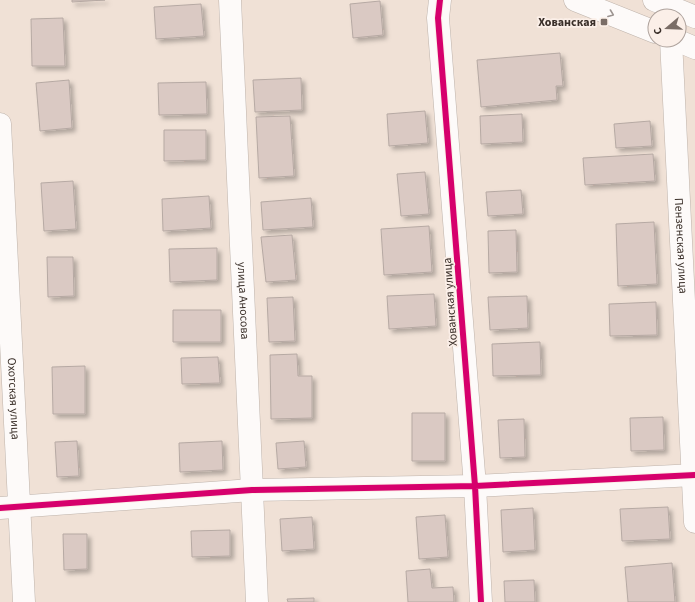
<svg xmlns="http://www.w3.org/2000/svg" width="695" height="602" font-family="'Source Sans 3',sans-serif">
<defs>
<filter id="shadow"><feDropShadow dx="3.5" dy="3.5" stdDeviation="2" flood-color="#0004"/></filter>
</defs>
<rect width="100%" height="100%" fill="#f0e1d6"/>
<path fill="#dac9c3" stroke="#b6a9a3" filter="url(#shadow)" d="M 72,0 L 105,0 L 72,2 Z
M 380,1 L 383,35 L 353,38 L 350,4 Z
M 201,4 L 204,36 L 156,39 L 154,7 Z
M 63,18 L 65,66 L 32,66 L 31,19 Z
M 560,53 L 563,86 L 556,86 L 557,100 L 481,107 L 477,60 Z
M 301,78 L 302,110 L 255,112 L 253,80 Z
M 69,80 L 72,128 L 40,131 L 36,83 Z
M 206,82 L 207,114 L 159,115 L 158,83 Z
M 425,111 L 428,143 L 389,146 L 387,114 Z
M 522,114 L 523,142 L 481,144 L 480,116 Z
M 290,116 L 294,176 L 259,178 L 256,117 Z
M 650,121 L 652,146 L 616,148 L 614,124 Z
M 164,130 L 206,130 L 206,160 L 164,161 Z
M 653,154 L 655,181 L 585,185 L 583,158 Z
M 425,172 L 429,214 L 401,216 L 397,174 Z
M 73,181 L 76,229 L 44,231 L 41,183 Z
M 521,190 L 523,214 L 488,216 L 486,192 Z
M 209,196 L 211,228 L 163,231 L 162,199 Z
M 311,198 L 313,227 L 263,230 L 261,202 Z
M 654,222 L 657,284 L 618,286 L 616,224 Z
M 429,226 L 432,272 L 384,275 L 381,229 Z
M 516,230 L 517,272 L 489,273 L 488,231 Z
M 292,235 L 296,280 L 266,282 L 261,237 Z
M 217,248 L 217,280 L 170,282 L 169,249 Z
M 47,257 L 73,257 L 74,296 L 48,297 Z
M 434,294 L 436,326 L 389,329 L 387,296 Z
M 527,296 L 528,328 L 490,330 L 488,297 Z
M 293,297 L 295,341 L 269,342 L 267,298 Z
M 656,302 L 657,335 L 610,336 L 609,304 Z
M 173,310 L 221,310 L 221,342 L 173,342 Z
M 540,342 L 541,375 L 493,376 L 492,344 Z
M 297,354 L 298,376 L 312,376 L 312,418 L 271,419 L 270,355 Z
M 218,357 L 220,383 L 182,384 L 181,358 Z
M 85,366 L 85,414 L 53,414 L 52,367 Z
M 412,413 L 445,413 L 445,461 L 412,461 Z
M 663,417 L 664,450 L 631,451 L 630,418 Z
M 524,419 L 525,457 L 500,458 L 498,420 Z
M 77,441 L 79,476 L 57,477 L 55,442 Z
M 222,441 L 223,470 L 180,472 L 179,443 Z
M 304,441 L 306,467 L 278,469 L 276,443 Z
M 668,507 L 670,539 L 622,541 L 620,509 Z
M 533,508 L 535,550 L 503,552 L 501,510 Z
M 445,515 L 448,557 L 419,559 L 416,517 Z
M 312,517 L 314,549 L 282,551 L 280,519 Z
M 230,530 L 230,556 L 192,557 L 191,531 Z
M 63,534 L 87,534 L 87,569 L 64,570 Z
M 672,563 L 675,602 L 628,602 L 625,567 Z
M 430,569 L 432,588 L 453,587 L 454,602 L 408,602 L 406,571 Z
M 534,580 L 535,602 L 505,602 L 504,581 Z
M 314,598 L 314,602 L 288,602 L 287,599 Z"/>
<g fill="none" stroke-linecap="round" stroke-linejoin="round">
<defs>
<g id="minor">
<path id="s1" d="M 230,0 L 257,602"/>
<path d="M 440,0 L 438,18 L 475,486 L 481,602"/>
<path id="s2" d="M 671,40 L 695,522"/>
<path id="s3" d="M 0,124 L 24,602"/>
<path d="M 0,508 L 252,490 L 475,486 L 695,475"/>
</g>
<path id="primary" d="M 575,0 L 655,32
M 654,0 L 695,17
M 676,40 L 695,48"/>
</defs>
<use href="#minor" stroke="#beb3ab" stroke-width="23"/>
<use href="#primary" stroke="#beb3ab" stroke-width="23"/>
<use href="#minor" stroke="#fdfaf9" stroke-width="22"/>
<use href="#primary" stroke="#fdfaf9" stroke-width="22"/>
<defs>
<path id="cycleway" d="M 440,0 L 438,18 L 475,486 L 481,602
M 0,508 L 252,490 L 475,486 L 695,475"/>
</defs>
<use href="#cycleway" stroke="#fbefe8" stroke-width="8"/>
<use href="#cycleway" stroke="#d6006c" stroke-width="6"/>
</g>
<defs><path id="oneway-chevron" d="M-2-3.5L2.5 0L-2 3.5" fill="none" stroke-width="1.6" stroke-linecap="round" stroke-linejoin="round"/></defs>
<use stroke="#9c9491" href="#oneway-chevron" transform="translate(611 14) rotate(21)"/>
<rect fill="#7a6d66" stroke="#fbefe8" stroke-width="1.5" x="600" y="18" width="8" height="8" rx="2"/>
<g text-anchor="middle" stroke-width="3.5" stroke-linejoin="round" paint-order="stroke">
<g font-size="12" font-weight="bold" fill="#3a2f29" stroke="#fbefe8" text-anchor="end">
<text x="596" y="26">Хованская</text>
</g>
<g font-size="12" fill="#3a2f29" stroke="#fbefe8">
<text dy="4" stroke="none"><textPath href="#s2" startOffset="206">Пензенская улица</textPath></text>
<text dy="4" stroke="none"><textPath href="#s1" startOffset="301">улица Аносова</textPath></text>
<text transform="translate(450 302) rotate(-94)" y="4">Хованская улица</text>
<text dy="4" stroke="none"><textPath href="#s3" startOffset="275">Охотская улица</textPath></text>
</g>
</g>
<g transform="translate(667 28) rotate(251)"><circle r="19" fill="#fbefe8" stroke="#aea29c"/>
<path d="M0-3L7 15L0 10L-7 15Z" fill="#7a6d66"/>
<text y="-6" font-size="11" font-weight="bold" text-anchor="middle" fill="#3a2f29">С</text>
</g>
</svg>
